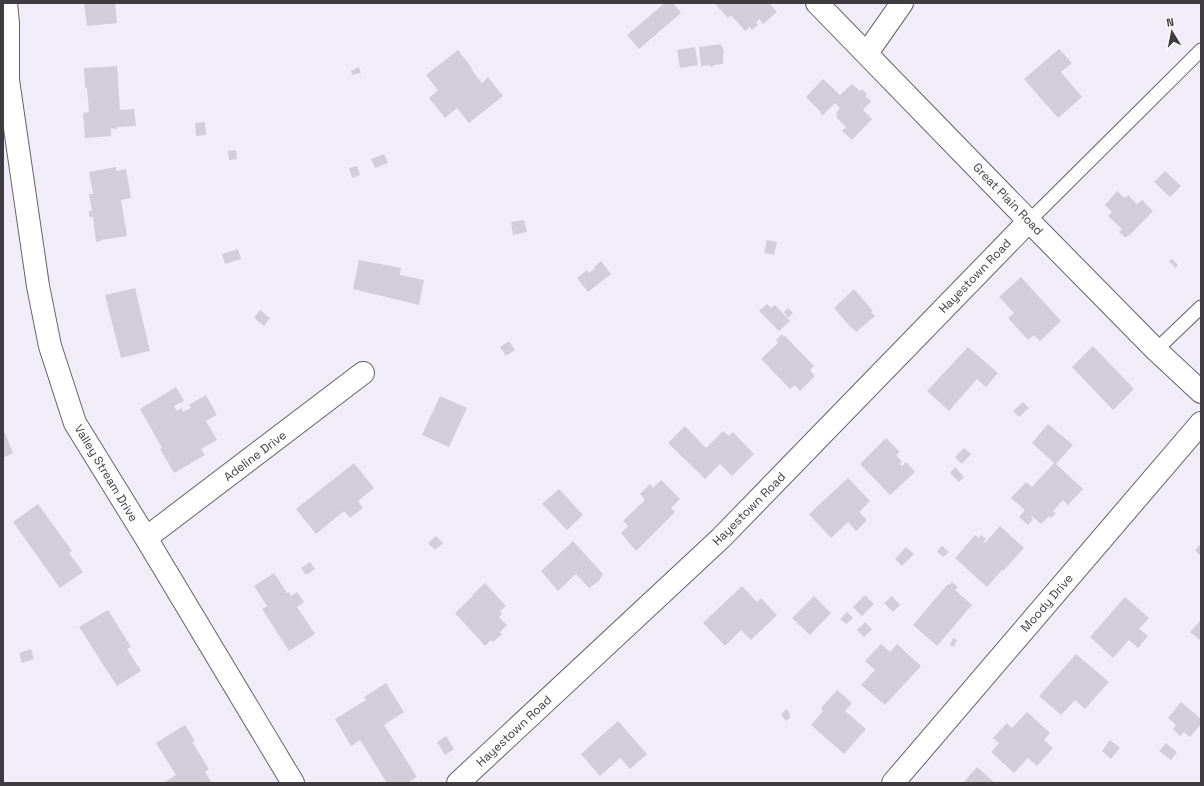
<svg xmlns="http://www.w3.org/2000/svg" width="1204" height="786" font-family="'Space Grotesk',sans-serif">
<rect width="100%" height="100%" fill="#f1edf8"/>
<path fill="#d2ced9" d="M 84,3 L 115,3 L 117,23 L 87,26 Z
M 665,3 L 673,3 L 681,13 L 639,49 L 627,35 Z
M 718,3 L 769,3 L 777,12 L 763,24 L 759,19 L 756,22 L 758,25 L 752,30 L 750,27 L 745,31 L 731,15 L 728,18 L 716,5 Z
M 721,44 L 721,47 L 723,46 L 724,53 L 723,53 L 723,64 L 714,65 L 715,66 L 710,67 L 710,65 L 701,66 L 699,47 Z
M 695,47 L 698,65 L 680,68 L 677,50 Z
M 1059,49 L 1072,63 L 1061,72 L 1082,97 L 1058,118 L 1024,79 Z
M 458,50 L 472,68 L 471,69 L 482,83 L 488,77 L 503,96 L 469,123 L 457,108 L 445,118 L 429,98 L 438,90 L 426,75 Z
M 117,66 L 120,110 L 134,109 L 136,126 L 117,127 L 117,129 L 113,129 L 113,128 L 111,128 L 111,136 L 85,138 L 83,113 L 89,112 L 87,88 L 85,88 L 84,68 Z
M 359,67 L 361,73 L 352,75 L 351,71 Z
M 823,79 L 840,95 L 852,84 L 860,91 L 862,89 L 867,94 L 865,96 L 871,101 L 863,110 L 872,119 L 852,140 L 842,131 L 846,127 L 836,117 L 838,115 L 836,113 L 840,108 L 835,103 L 823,115 L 820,113 L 821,112 L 806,97 Z
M 205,122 L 206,135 L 196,136 L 195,123 Z
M 236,150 L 237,159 L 229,160 L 228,151 Z
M 384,154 L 388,163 L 375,168 L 371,159 Z
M 357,166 L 360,175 L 352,178 L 349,168 Z
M 116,167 L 116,171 L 126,169 L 131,198 L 121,200 L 127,236 L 101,240 L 101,241 L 96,242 L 93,217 L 89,217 L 89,211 L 92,211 L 89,194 L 93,194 L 89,172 Z
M 1165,171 L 1181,186 L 1170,197 L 1154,182 Z
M 1117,191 L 1125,198 L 1128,195 L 1137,204 L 1142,200 L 1153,211 L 1129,236 L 1128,235 L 1126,238 L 1119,232 L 1122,229 L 1108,216 L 1112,212 L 1105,205 Z
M 524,220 L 527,232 L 513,235 L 511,222 Z
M 767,240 L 777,242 L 774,255 L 764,253 Z
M 238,249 L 241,259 L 225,264 L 222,254 Z
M 1172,259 L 1178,265 L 1175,268 L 1169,261 Z
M 359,260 L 401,268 L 400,275 L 424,280 L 419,305 L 353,289 Z
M 601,261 L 611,274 L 588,292 L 577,278 L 587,270 L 589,273 L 595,268 L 594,267 Z
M 1021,277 L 1061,321 L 1040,341 L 1034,335 L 1028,340 L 1008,318 L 1014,313 L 999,297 Z
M 135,288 L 150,351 L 121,358 L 105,295 Z
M 854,289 L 873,311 L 871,312 L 875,316 L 856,332 L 853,328 L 852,329 L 834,308 Z
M 767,304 L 771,308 L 775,305 L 790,321 L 779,331 L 759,311 Z
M 788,308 L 793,313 L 788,318 L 784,312 Z
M 260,310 L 270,318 L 264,326 L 254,318 Z
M 782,334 L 784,337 L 785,336 L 814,366 L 810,370 L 815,376 L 800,391 L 795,385 L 790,389 L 761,359 L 778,343 L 776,340 Z
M 509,341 L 515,350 L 506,356 L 500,347 Z
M 1093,346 L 1134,389 L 1113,410 L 1072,367 Z
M 968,347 L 998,373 L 986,387 L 977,379 L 949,411 L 927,391 Z
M 176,387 L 184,401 L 174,406 L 177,411 L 181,408 L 183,412 L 191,408 L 189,405 L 206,395 L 217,415 L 206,421 L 217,440 L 201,449 L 205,455 L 174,473 L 160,449 L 162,448 L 140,409 Z
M 440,396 L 467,408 L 449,447 L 422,435 Z
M 1023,402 L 1029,408 L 1019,417 L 1013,411 Z
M 1048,424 L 1073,445 L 1056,464 L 1083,489 L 1068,505 L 1063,500 L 1053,511 L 1056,513 L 1051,518 L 1049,516 L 1041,524 L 1032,516 L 1031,517 L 1033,519 L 1028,525 L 1019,517 L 1025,510 L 1011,498 L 1026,482 L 1032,487 L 1054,463 L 1032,443 Z
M 685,426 L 706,448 L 723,431 L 729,436 L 733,432 L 754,454 L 732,476 L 720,464 L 705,479 L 668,443 Z
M 3,428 L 13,453 L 3,458 Z
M 886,438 L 900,452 L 896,455 L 902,462 L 900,464 L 902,466 L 906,462 L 915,472 L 890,495 L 860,464 Z
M 964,448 L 971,454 L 962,464 L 955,457 Z
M 354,463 L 374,488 L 358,501 L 363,508 L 350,518 L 344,511 L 316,534 L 296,509 Z
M 955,467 L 964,477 L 959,482 L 950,473 Z
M 848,478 L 870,501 L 859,512 L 867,520 L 856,531 L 848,522 L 831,538 L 809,514 Z
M 661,480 L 680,499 L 671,508 L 675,512 L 636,551 L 621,533 L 628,526 L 623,521 L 645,500 L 640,494 L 650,484 L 653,488 Z
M 559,489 L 583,515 L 567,530 L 542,504 Z
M 38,504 L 72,551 L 69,553 L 83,572 L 60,588 L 13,522 Z
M 1000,526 L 1024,548 L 1003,571 L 1002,570 L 987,587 L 955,558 L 975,535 L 979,538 L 981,535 L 986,539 L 983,542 L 985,543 Z
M 436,536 L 443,543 L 435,550 L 428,543 Z
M 573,541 L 603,574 L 599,581 L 589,588 L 576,574 L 558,591 L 541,571 Z
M 1201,544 L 1201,556 L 1195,550 Z
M 942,546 L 949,552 L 943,557 L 937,551 Z
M 906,547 L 914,554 L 902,566 L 895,559 Z
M 310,562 L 315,569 L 306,575 L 301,568 Z
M 274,573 L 287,593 L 289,592 L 291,596 L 297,592 L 304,602 L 297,607 L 315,634 L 289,651 L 262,609 L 267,606 L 254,586 Z
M 952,582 L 958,587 L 955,590 L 972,605 L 937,646 L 913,625 L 948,584 L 949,585 Z
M 485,583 L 506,606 L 500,611 L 502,614 L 499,617 L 507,625 L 500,632 L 502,634 L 493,642 L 491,640 L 485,646 L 455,613 L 473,596 L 472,595 Z
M 742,586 L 757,602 L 761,598 L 777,615 L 751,640 L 741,630 L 725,646 L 703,623 Z
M 865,595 L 874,604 L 862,616 L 853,607 Z
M 814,596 L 831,613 L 810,635 L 792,618 Z
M 892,596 L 900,605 L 893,612 L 884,603 Z
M 1125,597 L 1149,618 L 1139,629 L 1148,636 L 1138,648 L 1129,640 L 1113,658 L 1090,637 Z
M 108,610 L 131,647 L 127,649 L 141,671 L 117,686 L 79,627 Z
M 847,612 L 853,618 L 846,624 L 840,619 Z
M 1200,621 L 1201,621 L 1201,641 L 1190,632 Z
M 865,622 L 872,629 L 864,637 L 857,630 Z
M 953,638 L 957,640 L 954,647 L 950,645 Z
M 881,644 L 890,652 L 897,644 L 921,666 L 885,705 L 861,685 L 875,670 L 865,661 Z
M 31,649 L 34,659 L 22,663 L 19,653 Z
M 1076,654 L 1109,682 L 1085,709 L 1075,700 L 1061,715 L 1039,696 Z
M 386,683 L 404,712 L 384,725 L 417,777 L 407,783 L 387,783 L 360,740 L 351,746 L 335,719 L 366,700 L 364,697 Z
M 837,690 L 852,703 L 845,711 L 866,729 L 844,754 L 811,725 L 823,711 L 821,708 Z
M 1181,702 L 1201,719 L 1201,724 L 1190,737 L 1184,732 L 1180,736 L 1173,729 L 1176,725 L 1168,718 Z
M 786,709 L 790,713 L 789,715 L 791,717 L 786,721 L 781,715 Z
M 1027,712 L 1050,733 L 1044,740 L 1053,748 L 1037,766 L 1028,758 L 1014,773 L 991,752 L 999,743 L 993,738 L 1007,723 L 1012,728 Z
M 618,721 L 647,754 L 630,769 L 620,758 L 600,776 L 581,754 Z
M 185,725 L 195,741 L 192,742 L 209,769 L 205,772 L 212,783 L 167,783 L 166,781 L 176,775 L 156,743 Z
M 446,736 L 454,749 L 445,755 L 437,742 Z
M 1110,740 L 1120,748 L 1111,759 L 1102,751 Z
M 1166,743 L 1177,752 L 1171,760 L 1159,751 Z
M 977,767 L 995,783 L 963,783 Z"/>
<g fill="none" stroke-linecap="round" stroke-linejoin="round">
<defs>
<path id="service" d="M 1029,221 L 1201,50
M 1156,350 L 1201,307"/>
<path id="minor" d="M 817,3 L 1029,221
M 867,53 L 902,3
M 3,80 L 8,80 L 8,23 L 6,3
M 8,80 L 38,286 L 50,346 L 75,423 L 146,538 L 293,783
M 146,538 L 363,373
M 893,783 L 1201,423"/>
<path id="tertiary" d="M 458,783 L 721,538 L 1029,221 L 1156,350 L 1201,392"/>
</defs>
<use href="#service" stroke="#65626b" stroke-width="15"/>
<use href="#minor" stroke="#65626b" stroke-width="24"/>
<use href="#tertiary" stroke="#65626b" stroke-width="24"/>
<use href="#service" stroke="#fff" stroke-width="13"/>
<use href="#minor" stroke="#fff" stroke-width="22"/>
<use href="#tertiary" stroke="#fff" stroke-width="22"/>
</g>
<g text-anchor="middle" stroke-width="3.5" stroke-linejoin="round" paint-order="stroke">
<g font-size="12" fill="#3e3c40" stroke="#fdfcfe">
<text transform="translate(1008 199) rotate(46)" y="4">Great Plain Road</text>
<text transform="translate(975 276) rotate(-46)" y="4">Hayestown Road</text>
<text transform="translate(255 456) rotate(-37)" y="4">Adeline Drive</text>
<text transform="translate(106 473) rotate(59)" y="4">Valley Stream Drive</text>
<text transform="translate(749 509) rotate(-45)" y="4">Hayestown Road</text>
<text transform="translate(1047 603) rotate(-49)" y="4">Moody Drive</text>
<text transform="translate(514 731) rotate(-43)" y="4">Hayestown Road</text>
</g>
</g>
<rect width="1204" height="786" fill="none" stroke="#3e3c40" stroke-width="8"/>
<g transform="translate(1172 32) rotate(350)" stroke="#fdfcfe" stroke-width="3" paint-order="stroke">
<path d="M0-3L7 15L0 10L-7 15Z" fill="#3e3c40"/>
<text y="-6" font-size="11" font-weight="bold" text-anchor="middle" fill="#3e3c40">N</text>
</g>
</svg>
